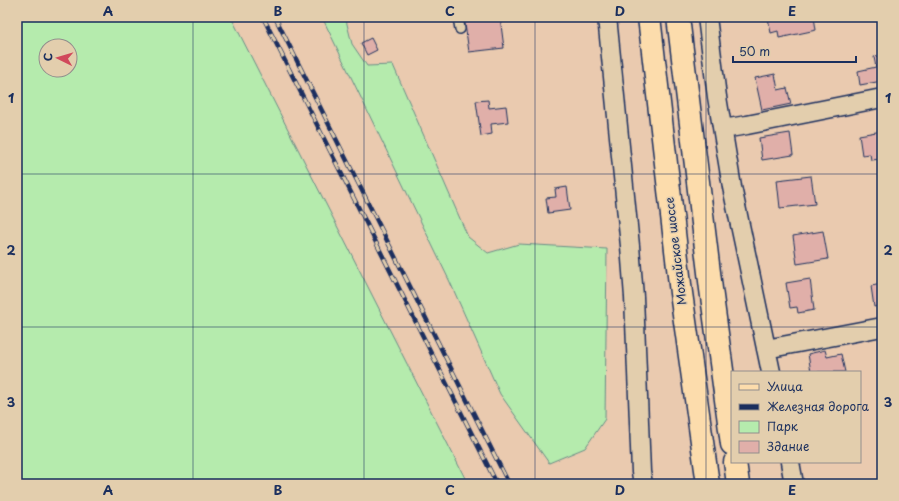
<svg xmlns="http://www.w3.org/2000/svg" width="899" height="501" font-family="'Playpen Sans',sans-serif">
<rect width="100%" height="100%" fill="#eacaaf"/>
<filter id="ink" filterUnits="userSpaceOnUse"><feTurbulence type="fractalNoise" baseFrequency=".025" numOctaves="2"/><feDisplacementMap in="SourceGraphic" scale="8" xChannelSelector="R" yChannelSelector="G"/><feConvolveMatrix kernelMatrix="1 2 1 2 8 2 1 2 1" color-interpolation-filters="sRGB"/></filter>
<g filter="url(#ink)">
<path fill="#b5ebad" stroke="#688d86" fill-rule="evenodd" d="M 17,17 L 231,17 L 468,484 L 17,484 ZM 46,46 L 70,46 L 70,70 L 46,70 Z
M 322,17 L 346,17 L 346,20 L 352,44 L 367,66 L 393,65 L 468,237 L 488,253 L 519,244 L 607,249 L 605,419 L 585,448 L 549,463 L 500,394 L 450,282 Z"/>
<path fill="#e0afa9" stroke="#1b2f5e" d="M 464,17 L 500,17 L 504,48 L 469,52 Z
M 772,17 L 814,17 L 816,30 L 779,38 L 778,31 L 771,33 L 768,18 Z
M 371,38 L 377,50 L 367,55 L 361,43 Z
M 882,55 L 882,81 L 860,85 L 858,71 L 876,67 L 874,57 Z
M 775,74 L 778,90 L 787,88 L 791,104 L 762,110 L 755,78 Z
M 488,100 L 489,108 L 506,106 L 508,122 L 491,124 L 492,134 L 481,136 L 476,101 Z
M 882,131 L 882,159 L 871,160 L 870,154 L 862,155 L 859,135 Z
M 790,133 L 793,155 L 762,160 L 759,138 Z
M 811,176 L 815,204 L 780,208 L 777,180 Z
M 567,187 L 570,210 L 548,213 L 546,198 L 556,197 L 555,189 Z
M 823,231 L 828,259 L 797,264 L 793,236 Z
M 810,279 L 814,310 L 798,313 L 797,307 L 790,308 L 786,283 Z
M 882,284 L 882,305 L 874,307 L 871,286 Z
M 825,350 L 827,357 L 841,354 L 845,372 L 811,372 L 808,354 Z"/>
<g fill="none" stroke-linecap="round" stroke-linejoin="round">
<defs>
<path id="lane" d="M 458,17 L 460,29"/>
<path id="street" d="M 607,17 L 630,246 L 634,297 L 641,472 L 643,484
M 707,17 L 717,97 L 732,187 L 771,372
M 723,129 L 747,125 L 882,98
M 766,349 L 882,327
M 790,462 L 794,484"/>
<path id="primary" d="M 649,17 L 681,293 L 708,484
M 678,17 L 711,289 L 732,444
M 735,462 L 738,484"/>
</defs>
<use href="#lane" stroke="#1b2f5e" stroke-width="12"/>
<use href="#street" stroke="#1b2f5e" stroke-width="21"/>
<use href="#primary" stroke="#1b2f5e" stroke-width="25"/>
<use href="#lane" stroke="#e3cead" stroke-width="9"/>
<use href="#street" stroke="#e3cead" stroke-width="18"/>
<use href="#primary" stroke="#fcdcac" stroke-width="22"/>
<defs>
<path id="rail" d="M 263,17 L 497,484
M 275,17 L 509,484"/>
</defs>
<use href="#rail" stroke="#1b2f5e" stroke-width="4.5"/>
<use href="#rail" stroke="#e3cead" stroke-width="3" stroke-dasharray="9" stroke-linecap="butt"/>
</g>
</g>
<path fill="none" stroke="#1b2f5e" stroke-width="1" stroke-opacity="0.55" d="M 193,17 L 193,484M 364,17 L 364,484M 535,17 L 535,484M 706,17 L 706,484M 17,174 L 882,174M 17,327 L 882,327"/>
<g text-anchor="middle" stroke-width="3" stroke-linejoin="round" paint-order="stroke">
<g font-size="12" fill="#1b2f5e" stroke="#e3cead">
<text transform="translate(676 251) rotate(-97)" y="4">Можайское шоссе</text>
</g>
</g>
<rect width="899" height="501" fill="none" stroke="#e3cead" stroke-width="44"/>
<rect x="731" y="371" width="130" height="92" fill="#e3cead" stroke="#938e8d"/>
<rect x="739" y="384" width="20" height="6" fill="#fcdcac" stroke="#938e8d"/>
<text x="767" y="391" font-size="12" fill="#1b2f5e">Улица</text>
<rect x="739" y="404" width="20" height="6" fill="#1b2f5e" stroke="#938e8d"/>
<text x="767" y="411" font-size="12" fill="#1b2f5e">Железная дорога</text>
<rect x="739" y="421" width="20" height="12" fill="#b5ebad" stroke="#938e8d"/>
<text x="767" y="431" font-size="12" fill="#1b2f5e">Парк</text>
<rect x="739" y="441" width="20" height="12" fill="#e0afa9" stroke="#938e8d"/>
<text x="767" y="451" font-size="12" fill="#1b2f5e">Здание</text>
<g transform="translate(58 58) rotate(275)"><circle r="19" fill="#e3cead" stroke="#938e8d"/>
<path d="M0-3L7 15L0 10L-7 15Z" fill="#d1495b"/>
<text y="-6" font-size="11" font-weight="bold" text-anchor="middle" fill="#1b2f5e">С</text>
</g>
<path d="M733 56v6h123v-6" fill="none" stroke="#1b2f5e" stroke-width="2"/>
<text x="739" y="56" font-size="12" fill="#1b2f5e" stroke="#e3cead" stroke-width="3" paint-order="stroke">50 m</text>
<rect x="22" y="22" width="855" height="457" fill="none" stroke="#1b2f5e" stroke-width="1.5"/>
<g font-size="13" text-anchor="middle" font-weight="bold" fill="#1b2f5e">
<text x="108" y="16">A</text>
<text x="278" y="16">B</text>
<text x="450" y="16">C</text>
<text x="620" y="16">D</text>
<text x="792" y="16">E</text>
<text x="11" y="103">1</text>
<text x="888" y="103">1</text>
<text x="11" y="255">2</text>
<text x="888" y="255">2</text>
<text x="11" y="407">3</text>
<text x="888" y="407">3</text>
<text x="108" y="495">A</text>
<text x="278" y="495">B</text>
<text x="450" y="495">C</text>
<text x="620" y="495">D</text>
<text x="792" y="495">E</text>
</g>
</svg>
